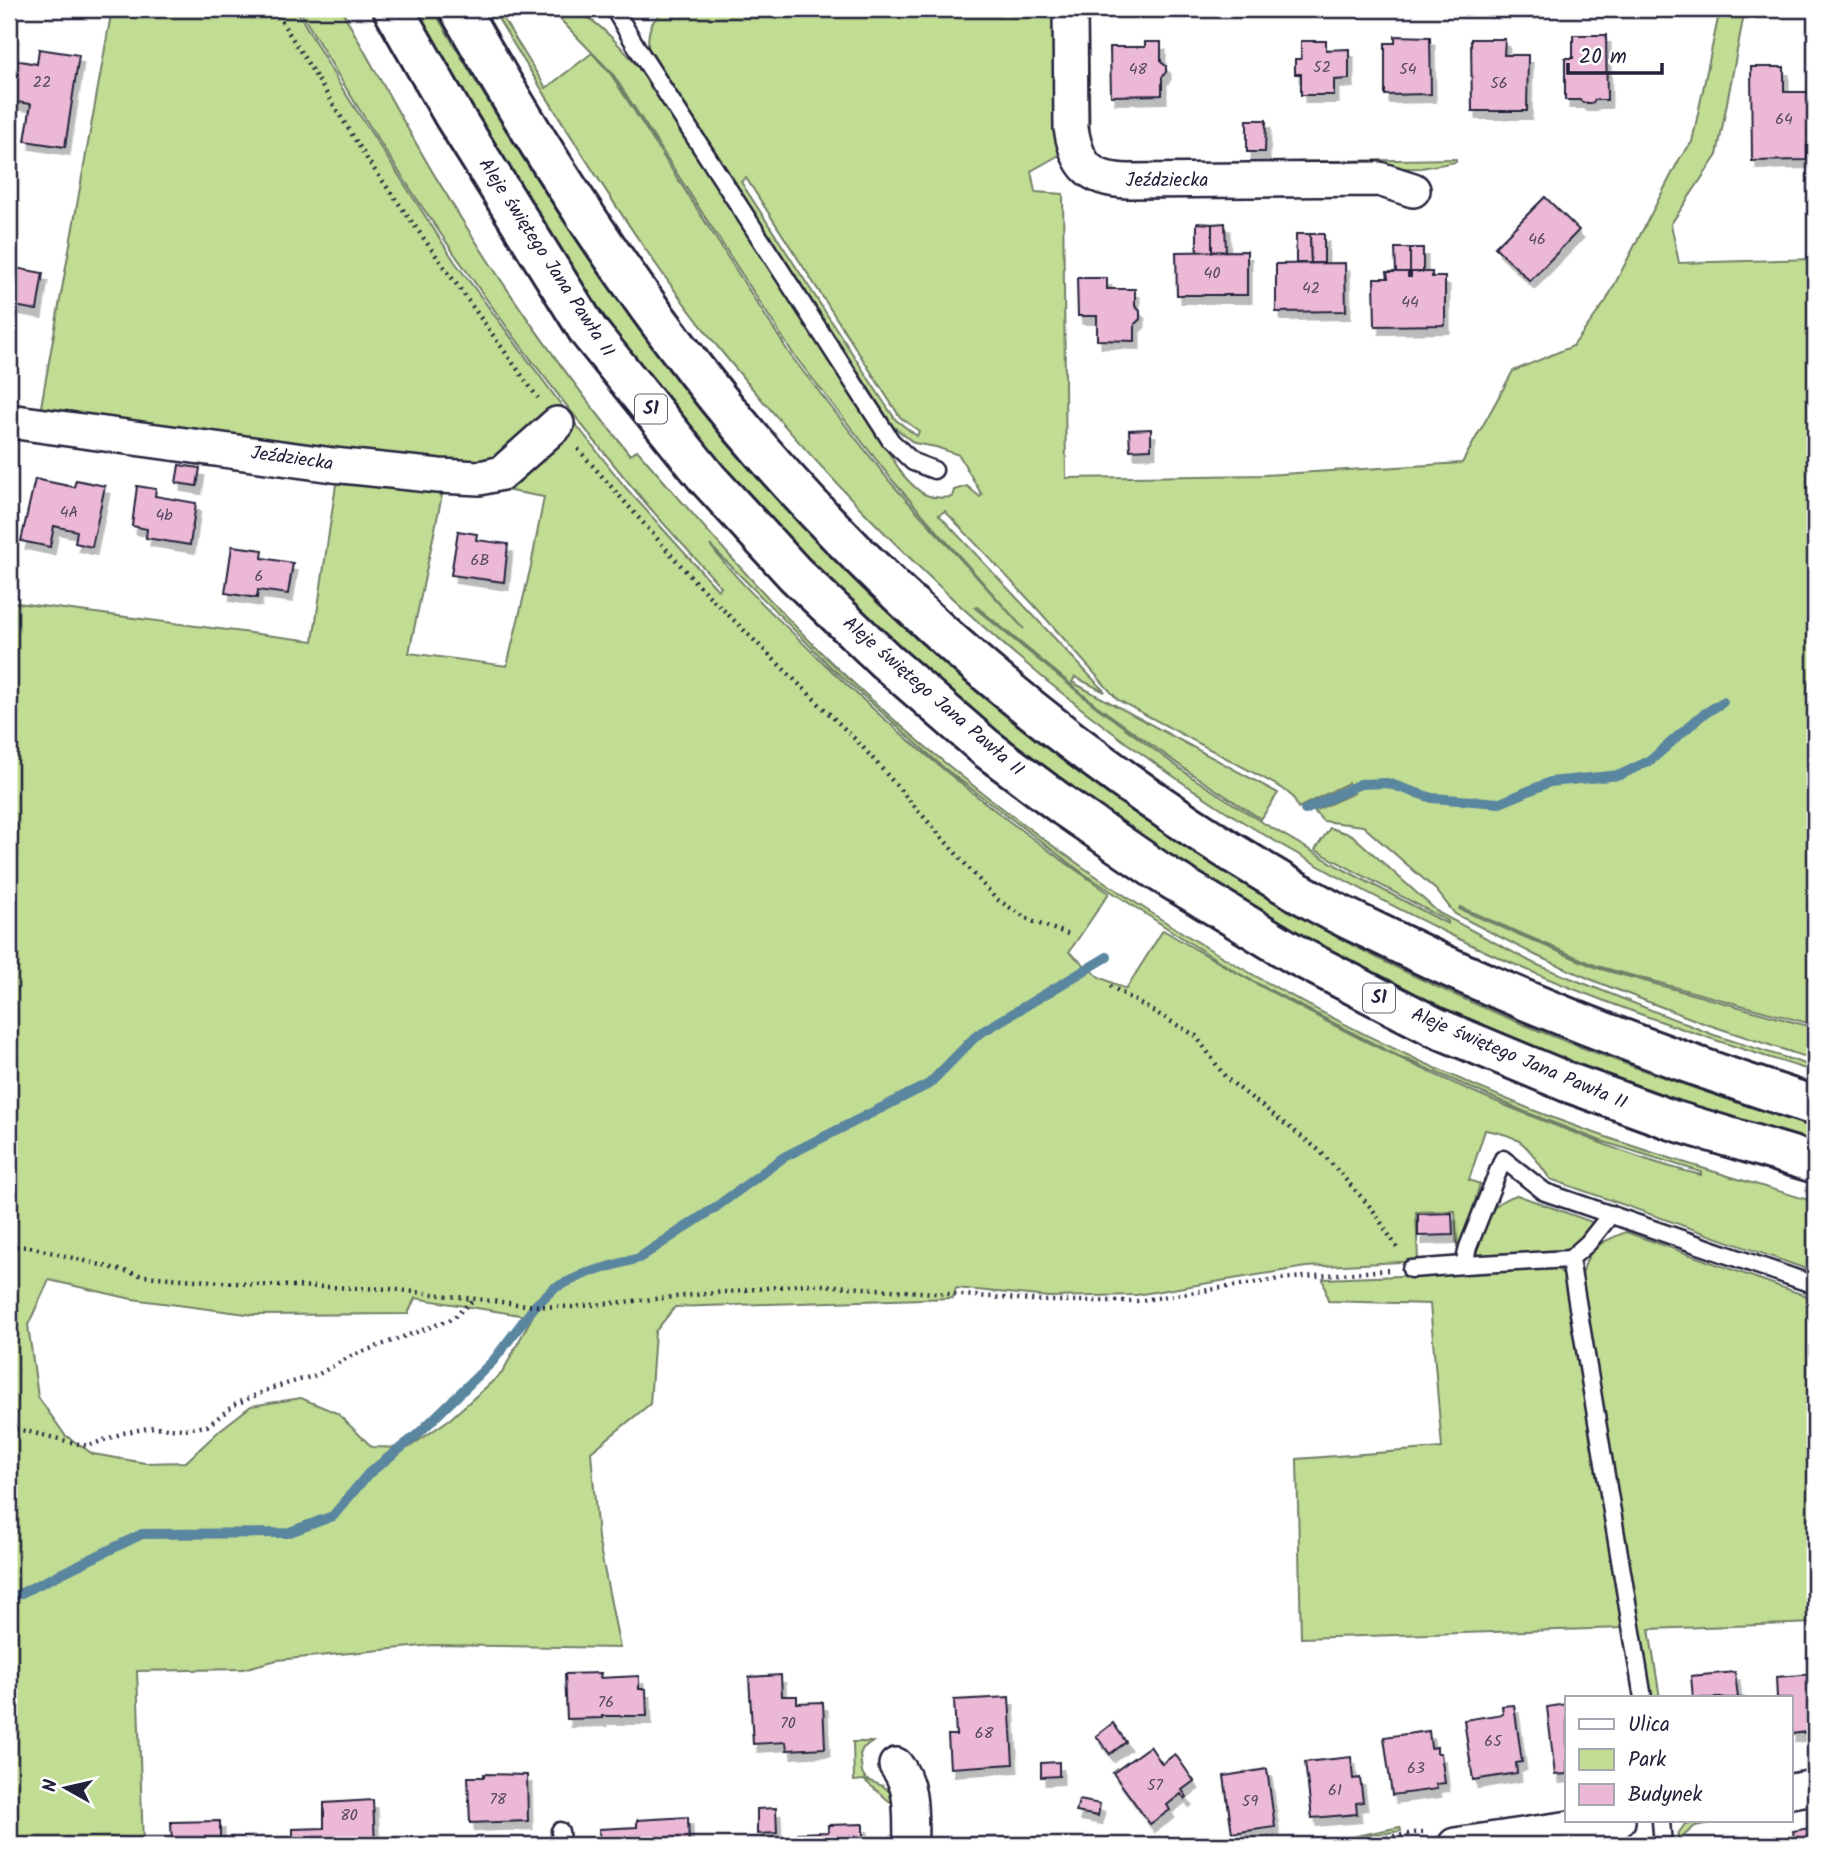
<svg xmlns="http://www.w3.org/2000/svg" width="1824" height="1854" viewBox="0 0 1824 1854" font-family="Kalam,sans-serif">
	<defs>
		<filter id="shadow"><feDropShadow dx="4.5" dy="8" stdDeviation="0" flood-color="#0004"/></filter>
	</defs>
	<rect width="100%" height="100%" fill="#fff"/>
	<filter id="ink" filterUnits="userSpaceOnUse"><feTurbulence type="fractalNoise" baseFrequency=".0143" numOctaves="2"/><feDisplacementMap in="SourceGraphic" scale="14" xChannelSelector="R" yChannelSelector="G"/><feConvolveMatrix kernelMatrix="1 2 1 2 8 2 1 2 1" color-interpolation-filters="sRGB"/></filter>
	<g filter="url(#ink)">
		<g fill="#c1dc93" stroke="#727f67" stroke-width="2" fill-rule="evenodd">
			<path d="M112,9h184l44,76 115,177 119,160 52,66 92,102 3,-3c-31,-35 -63,-68 -92,-104 -123,-148 -234,-307 -330,-474h42c30,54 60,109 91,162 59,99 126,195 198,284l7,-5c64,74 128,148 198,216 201,190 439,339 695,443 93,37 189,64 285,93v70l-265,-93c-23,-32 -25,-43 -65,-49l-16,50 11,4 -18,61 -5,2 -2,-36 -39,1 2,49 -112,6 -170,28 -87,2 -93,-9 -3,10 -278,9 -20,25 -5,72 -59,48 7,86 22,110 -187,-3 -156,15 -34,9 -106,2 6,174h-134v-1243l304,39 24,-163 105,17 -33,158 98,13 24,-100 13,-69 -39,-7 -17,-22 -37,-2 -411,-54zM710,545l121,122 113,101 136,103 110,72 55,34 147,76 136,60 73,28 100,31v3c-48,-11 -96,-30 -142,-48 -138,-53 -269,-121 -396,-197l-37,59 -27,-12 -30,-25 40,-59c-106,-72 -205,-152 -297,-241 -34,-34 -73,-68 -102,-107zM49,1280l83,19 122,16 154,-1 7,-16 117,19 -30,56 -52,46 -42,29 -36,-1 -35,-34 -36,-15 -50,8 -31,24 -34,32 -41,1 -52,-9 -28,-19 -27,-38 -10,-72z"/>
			<path d="M414,9h19c86,148 179,294 288,426 174,209 393,385 633,511 147,77 303,132 461,182v18l-131,-40 -143,-51 -191,-89 -193,-113 -181,-136 -156,-142 -114,-126 -95,-123 -46,-68 -50,-80z"/>
			<path d="M492,9h5l49,79 46,-35 18,20 181,283 100,127 133,146 -131,-148 -99,-126 -182,-282 -62,-64c6,0 16,-2 22,0 27,10 60,49 77,72l254,394c17,19 24,25 49,22l2,-7 13,-4 13,11 2,-2 -23,-40 -23,-8 -22,-4 -21,-17 -245,-379c0,-17 2,-26 17,-37l387,-1 6,7 5,137 -32,18 4,21 28,2 3,284 199,-3 197,-12 51,-92 60,-25 33,-45 74,-143 12,-16 28,-133h25l-28,146 -46,69 8,39 136,-4v766l-218,-59 -137,-59 -1,2 138,59 218,60v32l-112,-37 -106,-41 -60,-26 -82,-42 -19,-24 -73,-64 -40,-5 -9,-10 40,-18 -6,-10 -50,25 -5,-11 -11,-9 -164,-88 -85,-96 -88,-93 -6,4 166,177 -30,-15 -3,5 206,111 -17,26 -69,-45 -96,-69 -119,-98 -2,1 120,98 95,70 70,45 81,47 107,56v-3l-133,-71 15,-22 22,7 87,78 96,51 179,71 101,32v5c-122,-38 -245,-79 -360,-135 -79,-39 -157,-80 -231,-127 -192,-123 -359,-283 -503,-459 -86,-107 -157,-226 -229,-342zM746,178l154,239 19,14 -2,5 -21,-16 -11,-16 -144,-222z"/>
			<path d="M1087,9h12l-11,13 2,128 15,15 351,-6v3l-35,6 -311,4c-10,-5 -21,-10 -25,-21 -9,-24 -12,-122 2,-142z"/>
			<path d="M1517,1195l75,27 -4,10 -23,20 -93,4c10,-27 13,-53 45,-61z"/>
			<path d="M1626,1232l189,67v324l-166,6 11,69h-11l-68,-417c5,-33 16,-37 45,-49z"/>
			<polygon points="1554,1266 1569,1279 1625,1628 1301,1638 1297,1459 1442,1448 1430,1304 1328,1301 1323,1279 1426,1275"/>
			<polygon points="853,1742 873,1742 863,1748 860,1754 862,1773 867,1780 883,1786 893,1795 895,1806 864,1780 854,1781"/>
			<polygon points="1704,1821 1715,1822 1695,1826 1680,1839 1680,1845 1677,1845 1678,1834 1685,1824"/>
			<polygon points="1400,1827 1401,1831 1337,1840"/>
		</g>
		<g fill="none" stroke-linecap="round" stroke-linejoin="round">
			<g stroke="#5a869f" stroke-width="10">
				<polyline points="1305,810 1360,784 1387,783 1432,798 1500,803 1550,782 1620,775 1651,760 1701,716 1723,702"/>
				<polyline points="9,1599 142,1534 287,1533 333,1516 368,1474 417,1435 493,1361 535,1306 554,1288 587,1273 639,1258 716,1207 784,1157 929,1084 977,1035 1107,957"/>
			</g>
		</g>
		<g fill="#ebb8d6" stroke="#22223b" stroke-width="2" filter="url(#shadow)">
			<polygon points="1573,35 1606,35 1607,100 1595,100 1592,103 1583,103 1580,100 1565,100 1565,58 1573,58"/>
			<polygon points="1395,36 1430,37 1431,94 1385,95 1385,43 1395,43"/>
			<polygon points="1471,39 1505,39 1504,55 1528,55 1527,111 1472,111"/>
			<polygon points="1301,41 1326,41 1326,50 1349,49 1349,79 1334,80 1334,95 1301,95 1301,74 1295,74 1295,59 1301,59"/>
			<polygon points="1145,42 1161,42 1161,62 1166,66 1166,72 1162,77 1162,95 1111,96 1110,47 1145,47"/>
			<polygon points="39,49 79,55 65,147 25,141 31,104 9,101 9,59 37,64"/>
			<polygon points="1751,67 1784,67 1784,92 1815,92 1815,146 1807,146 1807,160 1752,161"/>
			<polygon points="1247,120 1266,120 1265,152 1247,152"/>
			<polygon points="1545,197 1579,230 1530,281 1495,247"/>
			<polygon points="1197,223 1212,224 1212,252 1197,252"/>
			<polygon points="1225,223 1226,252 1212,252 1212,224"/>
			<polygon points="1296,234 1310,234 1311,263 1296,263"/>
			<polygon points="1310,234 1324,234 1324,263 1311,263"/>
			<polygon points="1395,248 1410,248 1410,277 1408,277 1408,272 1396,272"/>
			<polygon points="1410,248 1423,248 1423,272 1411,272 1410,277"/>
			<polygon points="1247,251 1247,295 1177,295 1176,252"/>
			<polygon points="1345,263 1346,311 1276,312 1276,264"/>
			<polygon points="9,267 43,273 37,310 9,305"/>
			<polygon points="1387,272 1408,272 1408,277 1411,277 1411,272 1432,272 1432,277 1445,277 1445,325 1375,326 1374,278 1388,278"/>
			<polygon points="1077,278 1107,278 1107,289 1135,289 1135,306 1140,311 1140,319 1135,324 1135,341 1097,340 1097,316 1078,316"/>
			<polygon points="1151,429 1151,449 1130,450 1129,430"/>
			<polygon points="179,465 200,468 197,486 176,483"/>
			<polygon points="35,479 74,487 76,480 105,486 92,547 75,543 77,531 54,526 50,547 21,541"/>
			<polygon points="137,486 156,489 155,496 196,503 190,545 146,538 147,529 132,526"/>
			<polygon points="458,531 477,534 476,540 508,544 504,582 451,575"/>
			<polygon points="232,546 263,550 262,558 293,563 288,594 258,590 257,598 225,593"/>
			<polygon points="1452,1213 1453,1235 1418,1236 1418,1214"/>
			<polygon points="1735,1672 1738,1698 1746,1698 1693,1698 1691,1676"/>
			<polygon points="601,1673 600,1678 639,1676 639,1689 646,1689 647,1716 602,1716 602,1718 567,1719 565,1674"/>
			<polygon points="1815,1674 1815,1731 1791,1734 1791,1698 1777,1698 1776,1677"/>
			<polygon points="781,1675 782,1696 797,1696 797,1703 823,1702 825,1748 787,1750 786,1742 753,1744 749,1677"/>
			<polygon points="1009,1697 1013,1764 950,1768 948,1735 956,1735 954,1700"/>
			<polygon points="1567,1704 1567,1774 1555,1775 1547,1707"/>
			<polygon points="1514,1705 1522,1762 1516,1763 1517,1773 1473,1780 1464,1720 1503,1714 1502,1706"/>
			<polygon points="1113,1723 1126,1742 1110,1754 1096,1736"/>
			<polygon points="1429,1731 1431,1748 1437,1747 1437,1753 1441,1753 1445,1783 1436,1784 1437,1789 1392,1795 1384,1737"/>
			<polygon points="1150,1746 1162,1764 1175,1754 1194,1781 1182,1790 1187,1797 1185,1799 1181,1794 1167,1805 1170,1810 1150,1824 1113,1773"/>
			<polygon points="1351,1757 1353,1779 1360,1778 1363,1802 1356,1803 1357,1814 1312,1818 1305,1762"/>
			<polygon points="1059,1762 1059,1776 1041,1777 1041,1763"/>
			<polygon points="1267,1769 1275,1827 1232,1833 1224,1776"/>
			<polygon points="484,1774 527,1775 528,1821 470,1823 468,1777 484,1777"/>
			<polygon points="373,1800 375,1845 293,1845 293,1829 324,1828 324,1803"/>
			<polygon points="1079,1800 1100,1804 1098,1816 1076,1812"/>
			<polygon points="776,1808 777,1833 757,1834 757,1809"/>
			<polygon points="688,1817 689,1845 600,1845 599,1829 637,1827 637,1820"/>
			<polygon points="220,1821 220,1841 225,1845 172,1845 171,1822"/>
			<polygon points="863,1824 863,1845 797,1845 797,1833 828,1832 828,1825"/>
			<polygon points="1815,1827 1815,1845 1795,1845 1793,1831"/>
			<polygon points="1002,1839 1002,1845 952,1845 952,1841"/>
		</g>
		<g fill="none" stroke-linecap="round" stroke-linejoin="round">
			<defs>
				<g id="lane">
					<polyline points="614,9 639,51 891,441 913,462 934,470"/>
					<polyline points="1611,1214 1588,1243 1570,1259 1464,1265 1468,1247 1503,1159 1545,1192 1815,1285"/>
					<polyline points="1570,1259 1643,1698"/>
					<polyline points="1411,1269 1464,1265"/>
					<polyline points="1661,1821 1663,1845"/>
					<polyline points="560,1831 561,1845"/>
				</g>
				<g id="street">
					<path d="M1070,9l1,119c6,37 18,52 57,53l251,-2 34,11"/>
					<polyline points="9,421 333,465 439,476 480,478 502,473 557,424"/>
					<path d="M896,1765c18,22 14,53 15,80"/>
					<polyline points="1791,1791 1815,1787"/>
					<polyline points="1455,1845 1618,1821"/>
				</g>
				<g id="highway">
					<polyline points="393,9 454,116 589,332 707,478 795,574 886,661 986,748 1065,807 1158,871 1296,955 1435,1027 1567,1082 1672,1120 1815,1163"/>
					<path d="M459,9c71,125 149,248 237,362 163,211 393,406 627,535 24,13 49,24 73,36 135,66 276,118 419,164"/>
				</g>
			</defs>
			<use href="#lane" stroke="#22223b" stroke-width="21"/>
			<use href="#street" stroke="#22223b" stroke-width="38"/>
			<use href="#highway" stroke="#22223b" stroke-width="44"/>
			<g stroke="#22223b" stroke-width="4.5" stroke-dasharray="2 5" stroke-linecap="butt">
				<polyline points="274,9 369,162 538,398"/>
				<polyline points="578,449 699,586 860,744 995,898 1031,921 1071,935"/>
				<polyline points="1110,986 1196,1036 1226,1078 1320,1151 1373,1210 1399,1251"/>
				<polyline points="9,1246 30,1247 144,1276 261,1285 390,1289 535,1306 572,1307 807,1284 1047,1301 1137,1301 1280,1279 1388,1270"/>
				<polyline points="9,1427 88,1446 123,1433 153,1427 184,1429 207,1426 236,1404 272,1388 317,1375 351,1356 452,1319 474,1299"/>
				<polyline points="1338,1845 1427,1831"/>
			</g>
			<use href="#lane" stroke="#fff" stroke-width="16"/>
			<use href="#street" stroke="#fff" stroke-width="33"/>
			<use href="#highway" stroke="#fff" stroke-width="38"/>
		</g>
	</g>
	<g text-anchor="middle" dominant-baseline="central" stroke-width="5" stroke-linejoin="round" paint-order="stroke">
		<g font-size="16" fill="#544862">
			<text x="1322" y="67">52</text>
			<text x="1138" y="69">48</text>
			<text x="1408" y="69">54</text>
			<text x="42" y="82">22</text>
			<text x="1499" y="83">56</text>
			<text x="1784" y="119">64</text>
			<text x="1537" y="239">46</text>
			<text x="1212" y="273">40</text>
			<text x="1311" y="288">42</text>
			<text x="1410" y="302">44</text>
			<text x="69" y="512">4A</text>
			<text x="164" y="515">4b</text>
			<text x="480" y="560">6B</text>
			<text x="259" y="576">6</text>
			<text x="606" y="1702">76</text>
			<text x="788" y="1723">70</text>
			<text x="984" y="1733">68</text>
			<text x="1493" y="1741">65</text>
			<text x="1416" y="1768">63</text>
			<text x="1155" y="1785">57</text>
			<text x="1335" y="1790">61</text>
			<text x="498" y="1799">78</text>
			<text x="1250" y="1801">59</text>
			<text x="349" y="1815">80</text>
		</g>
		<g fill="#fff" stroke="#646476" stroke-width="2">
			<rect x="635" y="394.5" width="32" height="29" rx="5"/>
			<rect x="1363" y="983.5" width="32" height="29" rx="5"/>
		</g>
		<g font-size="18" font-weight="bold" fill="#22223b">
			<text x="651" y="409">S1</text>
			<text x="1379" y="998">S1</text>
		</g>
		<g font-size="19" fill="#22223b" stroke="#fff">
			<text x="1167" y="181">Jeździecka</text>
			<text transform="translate(546 258) rotate(57)">Aleje świętego Jana Pawła II</text>
			<text transform="translate(292 459) rotate(8)">Jeździecka</text>
			<text transform="translate(933 697) rotate(41)">Aleje świętego Jana Pawła II</text>
			<text transform="translate(1519 1059) rotate(23)">Aleje świętego Jana Pawła II</text>
		</g>
	</g>
	<rect width="1824" height="1854" fill="none" stroke="#fff" stroke-width="35"/>
	<rect x="18" y="18" width="1789" height="1819" fill="none" stroke="#22223b" stroke-width="2.5" filter="url(#ink)"/>
	<rect x="1565" y="1696" width="228" height="126" fill="#ffffff" stroke="#a7a7b1" stroke-width="2"/>
	<rect x="1579" y="1719" width="35" height="10" fill="#ffffff" stroke="#a7a7b1" stroke-width="2"/>
	<text x="1628" y="1731" font-size="21" fill="#22223b">Ulica</text>
	<rect x="1579" y="1749" width="35" height="21" fill="#c1dc93" stroke="#a7a7b1" stroke-width="2"/>
	<text x="1628" y="1766" font-size="21" fill="#22223b">Park</text>
	<rect x="1579" y="1784" width="35" height="21" fill="#ebb8d6" stroke="#a7a7b1" stroke-width="2"/>
	<text x="1628" y="1801" font-size="21" fill="#22223b">Budynek</text>
	<g transform="translate(66 1788) rotate(278)" stroke="#ffffff" stroke-width="5" paint-order="stroke">
	<path d="M0-5L12 26L0 18L-12 26Z" fill="#22223b"/>
	<text y="-10" font-size="19" font-weight="bold" text-anchor="middle" fill="#22223b">N</text>
	</g>
	<path d="M1568 63v10h94v-10" fill="none" stroke="#22223b" stroke-width="3.5"/>
	<text x="1579" y="63" font-size="21" fill="#22223b" stroke="#ffffff" stroke-width="5" paint-order="stroke">20 m</text>
</svg>
